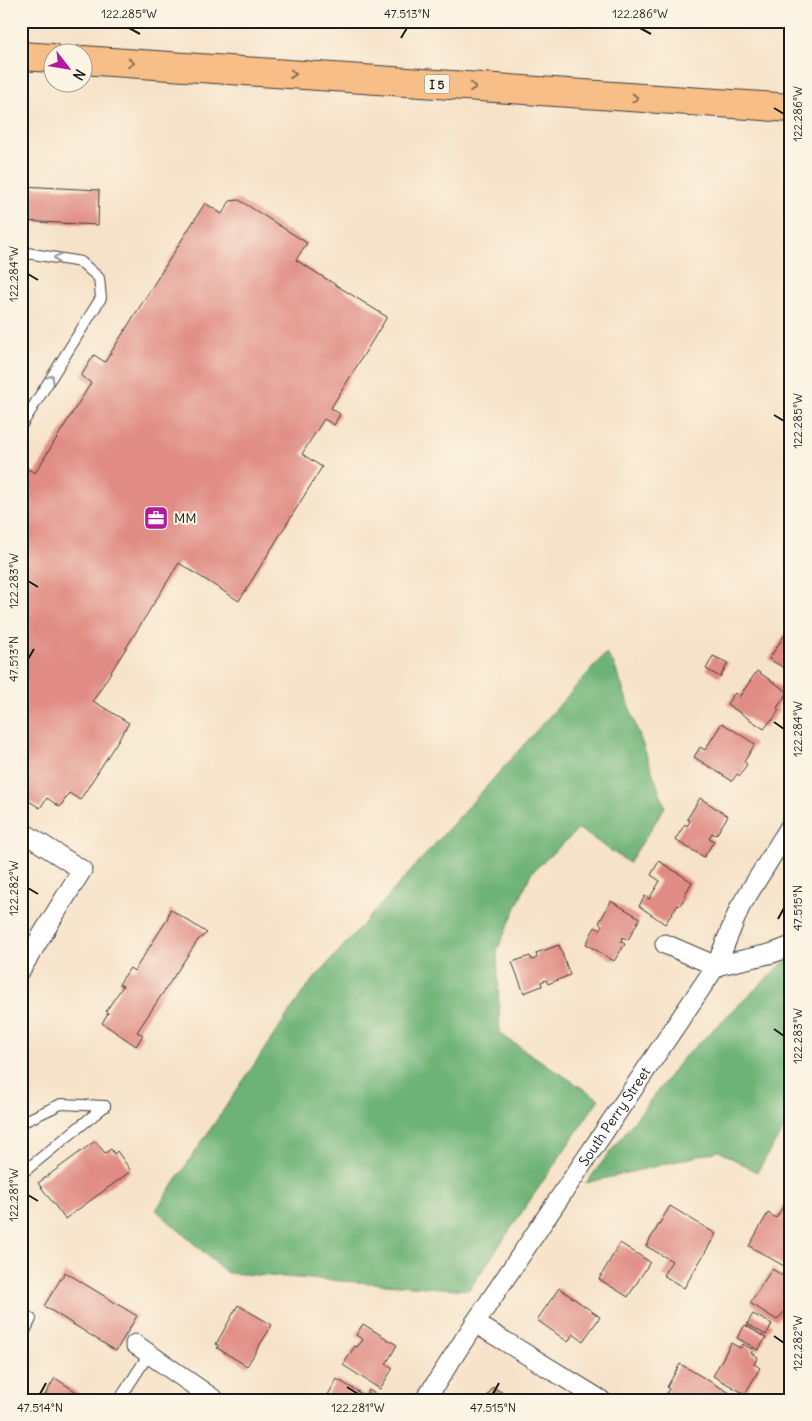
<svg xmlns="http://www.w3.org/2000/svg" width="812" height="1421" viewBox="0 0 812 1421" font-family="Delius,sans-serif">
	<rect width="100%" height="100%" fill="#fcf5e5"/>
	<filter id="ink" filterUnits="userSpaceOnUse"><feTurbulence type="fractalNoise" baseFrequency=".02" numOctaves="2"/><feDisplacementMap in="SourceGraphic" scale="10" xChannelSelector="R" yChannelSelector="G"/><feConvolveMatrix kernelMatrix="1 2 1 2 8 2 1 2 1" color-interpolation-filters="sRGB"/></filter>
	<filter id="wash" filterUnits="userSpaceOnUse"><feTurbulence type="fractalNoise" baseFrequency=".0096" numOctaves="4" result="noise"/><feDisplacementMap in="SourceGraphic" scale="20" xChannelSelector="R" yChannelSelector="G"/><feGaussianBlur stdDeviation="1.12" result="paint"/><feColorMatrix in="noise" values="0 0 0 0 0 0 0 0 0 0 0 0 0 0 0 0 0 1.4 0 .05"/><feComposite in="paint" operator="in"/></filter>
	<g filter="url(#wash)">
		<rect width="100%" height="100%" fill="#f6e2c8"/>
		<g fill="#6db276" stroke="#446749">
			<polygon points="606,653 614,664 665,807 629,863 579,829 531,873 497,951 500,1034 599,1099 469,1290 227,1273 156,1210 305,989"/>
			<polygon points="791,959 791,1117 757,1172 719,1151 586,1183 683,1058 785,961"/>
		</g>
		<g id="blocks">
			<g fill="#e08b83">
				<polygon points="21,186 99,190 98,225 21,221"/>
				<polygon points="239,200 307,243 296,260 387,317 331,408 340,414 334,425 324,419 302,454 322,467 239,601 179,563 93,701 129,723 80,800 69,793 60,807 47,798 40,808 21,796 21,472 24,467 35,473 91,383 81,376 94,355 105,362 205,203 222,214 230,201"/>
				<polygon points="791,625 791,672 769,659"/>
				<polygon points="713,656 728,663 720,677 706,669"/>
				<polygon points="757,671 788,692 777,708 779,710 772,721 771,720 764,729 727,704 735,693 739,697"/>
				<polygon points="722,723 755,744 744,762 747,764 740,776 737,774 732,781 694,757 700,747 705,750"/>
				<polygon points="700,798 728,816 716,835 712,833 709,838 714,841 704,857 675,840 685,824 687,826 690,821 687,819"/>
				<polygon points="659,861 692,882 684,896 686,897 679,906 678,905 665,924 639,906 645,896 649,899 660,881 651,875"/>
				<polygon points="611,901 640,918 628,940 623,937 621,941 625,944 614,961 586,944 595,927 600,930 602,925 599,923"/>
				<polygon points="170,909 207,933 198,940 137,1032 143,1035 136,1046 102,1023 108,1013 106,1011 123,986 119,984 130,968 134,971 167,920"/>
				<polygon points="559,945 570,975 548,984 546,980 541,982 542,986 524,993 512,962 530,956 532,960 537,958 536,953"/>
				<polygon points="95,1141 105,1153 111,1149 114,1154 117,1151 131,1171 65,1219 38,1183"/>
				<polygon points="786,1202 791,1205 791,1270 749,1246 768,1213 776,1218"/>
				<polygon points="670,1206 716,1234 684,1288 663,1275 672,1261 646,1246"/>
				<polygon points="620,1243 650,1262 628,1297 599,1279"/>
				<polygon points="772,1269 791,1281 791,1304 777,1320 750,1303"/>
				<polygon points="65,1272 137,1316 116,1351 44,1306"/>
				<polygon points="559,1288 600,1317 583,1341 573,1334 568,1342 537,1320"/>
				<polygon points="238,1305 272,1325 247,1366 217,1348 219,1346 216,1344"/>
				<polygon points="753,1314 772,1324 766,1335 747,1324"/>
				<polygon points="363,1324 397,1345 386,1364 393,1368 380,1389 343,1365 355,1346 357,1347 363,1340 356,1335"/>
				<polygon points="745,1325 766,1338 758,1350 737,1338"/>
				<polygon points="731,1343 740,1348 743,1344 753,1350 751,1353 758,1357 754,1364 760,1368 745,1394 713,1376"/>
				<polygon points="680,1364 742,1400 663,1400 669,1389 667,1387"/>
				<polygon points="55,1378 89,1400 42,1400"/>
				<polygon points="337,1379 365,1396 369,1390 380,1397 378,1400 325,1400"/>
				<polygon points="493,1387 515,1400 485,1400"/>
			</g>
		</g>
	</g>
	<g filter="url(#ink)">
		<use href="#blocks" fill-opacity="0" stroke="#3d3a36" stroke-width="1"/>
		<g fill="none" stroke-linecap="round" stroke-linejoin="round">
			<defs>
				<g id="lane">
					<polyline points="21,252 81,262 99,278 101,298 21,426"/>
					<polyline points="21,1123 61,1104 105,1106"/>
					<polyline points="21,1174 105,1106"/>
					<polyline points="21,1313 31,1319 21,1339"/>
					<polyline points="119,1400 149,1354"/>
				</g>
				<g id="street">
					<polyline points="21,831 82,870 21,969"/>
					<polyline points="665,944 716,966 773,953 791,946"/>
					<polyline points="475,1323 601,1400"/>
					<polyline points="135,1344 215,1400"/>
					<path id="s1" d="M425,1400l50,-77 241,-357 24,-59 51,-82"/>
				</g>
				<g id="highway">
					<polyline points="21,56 52,58"/>
					<polyline points="82,60 791,108"/>
				</g>
			</defs>
			<use href="#lane" stroke="#3d3a36" stroke-width="12"/>
			<use href="#street" stroke="#3d3a36" stroke-width="21"/>
			<use href="#highway" stroke="#3d3a36" stroke-width="30"/>
			<use href="#lane" stroke="#fff" stroke-width="10"/>
			<use href="#street" stroke="#fff" stroke-width="19"/>
			<use href="#highway" stroke="#f7be87" stroke-width="28"/>
		</g>
		<defs><path id="oneway-chevron" d="M-2-3.5L2.5 0L-2 3.5" fill="none" stroke-width="1.6" stroke-linecap="round" stroke-linejoin="round" transform="scale(1.25)"/></defs>
		<g stroke="#8a6d52">
			<use href="#oneway-chevron" transform="translate(131 63) rotate(4)"/>
			<use href="#oneway-chevron" transform="translate(293 74) rotate(4)"/>
			<use href="#oneway-chevron" transform="translate(473 87) rotate(4)"/>
			<use href="#oneway-chevron" transform="translate(635 98) rotate(4)"/>
		</g>
		<g stroke="#999">
			<use href="#oneway-chevron" transform="translate(57 258) rotate(-170)"/>
			<use href="#oneway-chevron" transform="translate(51 378) rotate(-58)"/>
		</g>
	</g>
	<path fill="none" stroke="#1c1c1c" stroke-width="2" d="M129,28l11,6M640,28l11,6M401,38l6,-10M774,108l10,6M28,274l10,6M774,415l10,6M28,581l10,6M28,659l6,-10M774,722l10,7M28,888l10,6M778,919l6,-11M774,1029l10,7M28,1195l10,6M774,1336l10,7M347,1387l11,7M40,1394l6,-11M493,1394l6,-11"/>
	<defs>
		<symbol id="office-square" viewBox="-11 -11 22 22"><rect x="-9" y="-9" width="18" height="18" rx="4" fill="#b5179e" stroke="#fcf5e5"/><path d="M-6-3h4V-5.5h4V-3h4V5H-6ZM-1-4.5V-3h2v-1.5ZM-6 0V1H6V0Z" fill="#fff"/></symbol>
	</defs>
	<g fill-rule="evenodd">
		<use href="#office-square" x="142" y="504" width="28" height="28"/>
	</g>
	<g text-anchor="middle" dominant-baseline="central" stroke-width="4" stroke-linejoin="round" paint-order="stroke">
		<rect fill="#fcf5e5" stroke="#5f5d58" stroke-width="1" x="424.5" y="74.5" width="25" height="19" rx="4"/>
		<g font-size="12" font-weight="bold" fill="#1c1c1c">
			<text x="437" y="84">I 5</text>
		</g>
		<g font-size="14" fill="#1c1c1c" stroke="#fcf5e5" text-anchor="start">
			<text x="174" y="518">MM</text>
		</g>
		<g font-size="14" fill="#1c1c1c" stroke="#fcf5e5">
			<text stroke="none"><textPath href="#s1" startOffset="341">South Perry Street</textPath></text>
		</g>
	</g>
	<rect width="812" height="1421" fill="none" stroke="#fcf5e5" stroke-width="55"/>
	<g transform="translate(68 68) rotate(121)"><circle r="24" fill="#fcf5e5" stroke="#a29e95"/>
	<path d="M0-4L9 19L0 12L-9 19Z" fill="#b5179e"/>
	<text y="-8" font-size="14" font-weight="bold" text-anchor="middle" fill="#1c1c1c">N</text>
	</g>
	<rect x="28" y="28" width="756" height="1366" fill="none" stroke="#1c1c1c" stroke-width="2"/>
	<g font-size="12" text-anchor="middle" fill="#1c1c1c">
		<text x="129" y="18">122.285°W</text>
		<text x="407" y="18">47.513°N</text>
		<text x="640" y="18">122.286°W</text>
		<text transform="translate(798 114) rotate(-90)" y="4">122.286°W</text>
		<text transform="translate(14 274) rotate(-90)" y="4">122.284°W</text>
		<text transform="translate(798 421) rotate(-90)" y="4">122.285°W</text>
		<text transform="translate(14 581) rotate(-90)" y="4">122.283°W</text>
		<text transform="translate(14 659) rotate(-90)" y="4">47.513°N</text>
		<text transform="translate(798 729) rotate(-90)" y="4">122.284°W</text>
		<text transform="translate(14 888) rotate(-90)" y="4">122.282°W</text>
		<text transform="translate(798 908) rotate(-90)" y="4">47.515°N</text>
		<text transform="translate(798 1036) rotate(-90)" y="4">122.283°W</text>
		<text transform="translate(14 1195) rotate(-90)" y="4">122.281°W</text>
		<text transform="translate(798 1343) rotate(-90)" y="4">122.282°W</text>
		<text x="40" y="1412">47.514°N</text>
		<text x="358" y="1412">122.281°W</text>
		<text x="493" y="1412">47.515°N</text>
	</g>
</svg>
